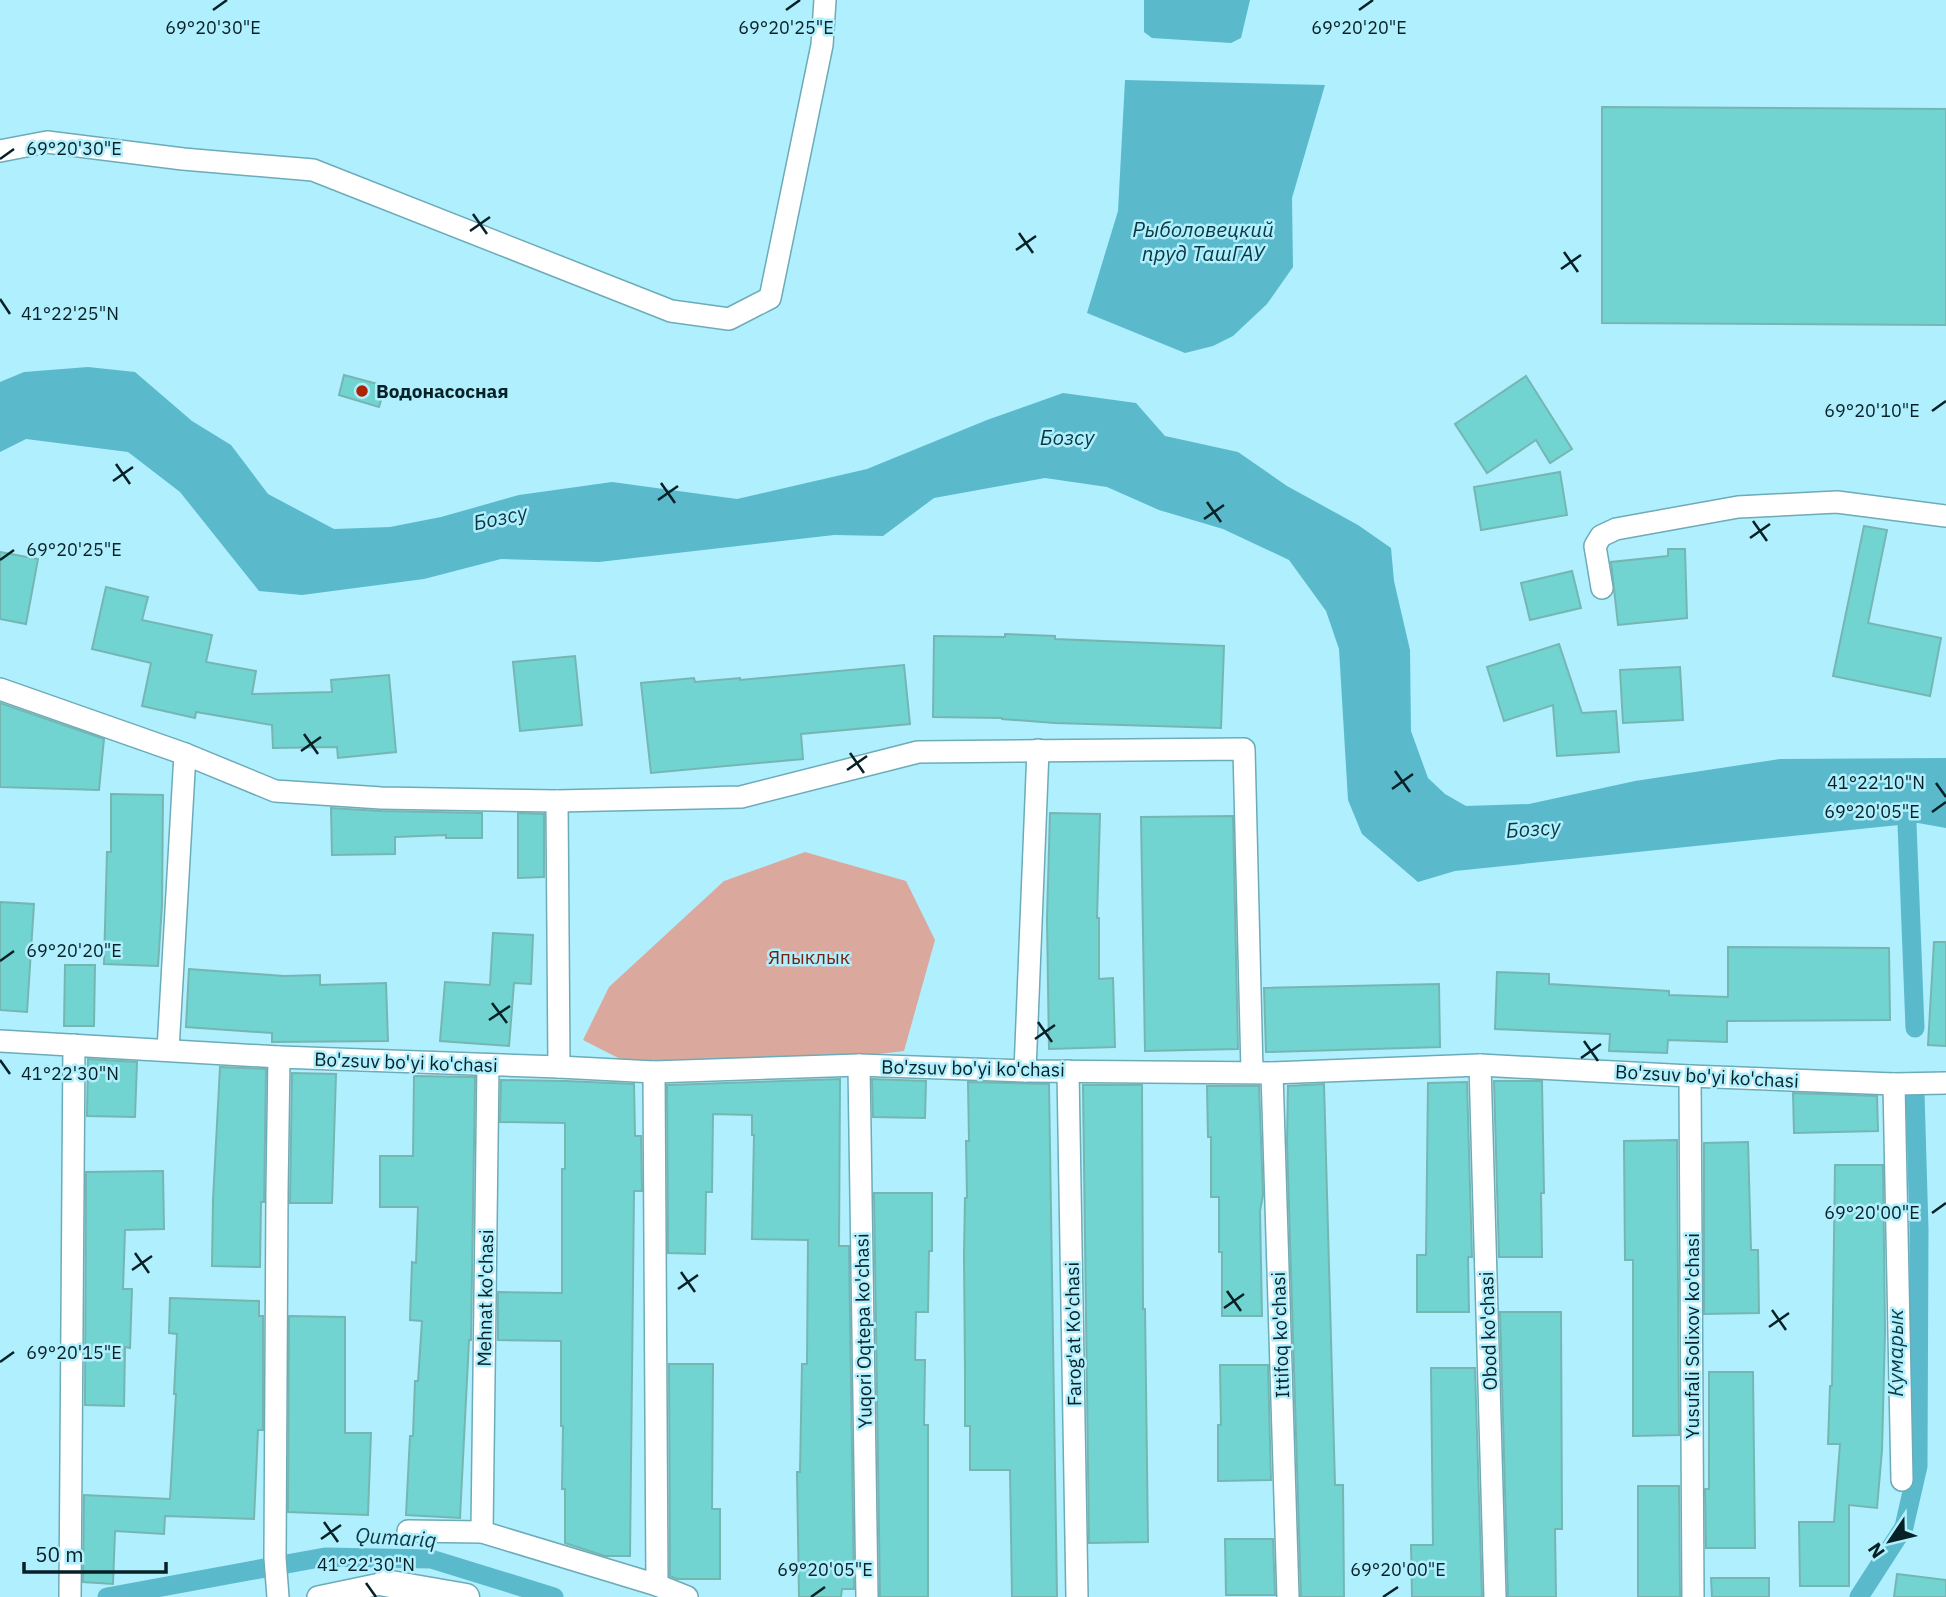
<svg xmlns="http://www.w3.org/2000/svg" width="1946" height="1597" viewBox="0 0 1946 1597" font-family="'IBM Plex Sans',sans-serif">
	<rect width="100%" height="100%" fill="#b0effd"/>
	<polygon fill="#daa89c" points="805,852 906,881 935,940 904,1051 878,1054 634,1066 583,1040 609,987 724,881"/>
	<g fill="#5bb9cc">
		<polygon points="1144,0 1250,0 1241,38 1231,43 1152,38 1144,32"/>
		<polygon points="1125,80 1325,85 1292,198 1293,267 1267,304 1233,336 1213,346 1185,353 1087,313 1118,211"/>
		<polygon points="88,367 135,372 192,421 231,445 268,494 334,529 390,527 441,517 519,495 612,482 737,499 867,469 987,420 1063,393 1136,403 1165,436 1238,452 1287,486 1358,525 1391,548 1394,581 1410,650 1411,731 1428,778 1445,794 1466,806 1529,804 1635,781 1780,759 1946,758 1946,828 1918,823 1455,871 1418,882 1362,834 1348,800 1339,649 1326,611 1289,560 1223,529 1159,510 1107,487 1045,478 934,498 883,536 834,535 599,562 501,559 424,579 302,595 259,591 180,492 128,452 26,439 0,452 0,382 24,372"/>
	</g>
	<g fill="none" stroke-linecap="round" stroke-linejoin="round">
		<g stroke="#5bb9cc" stroke-width="19">
			<polyline points="1906,798 1915,1028"/>
			<polyline points="107,1597 325,1557 431,1559 554,1597"/>
			<polyline points="1859,1597 1904,1527 1918,1466 1919,1229 1915,1093"/>
		</g>
	</g>
	<g fill="#72d4d1" stroke="#75b6b3" stroke-width="2">
		<polygon points="1602,107 1946,109 1946,325 1602,323"/>
		<polygon points="344,375 385,386 379,407 339,395"/>
		<polygon points="1526,376 1572,449 1550,463 1536,440 1487,473 1455,424"/>
		<polygon points="1560,472 1567,515 1481,530 1474,487"/>
		<polygon points="1864,526 1887,530 1868,623 1941,638 1930,696 1833,676"/>
		<polygon points="1668,549 1685,549 1687,618 1618,625 1611,562 1668,556"/>
		<polygon points="0,552 38,559 26,624 0,619"/>
		<polygon points="1572,571 1581,608 1530,620 1521,583"/>
		<polygon points="106,587 148,597 142,620 212,635 206,662 256,671 252,694 332,692 331,680 389,675 396,752 338,758 337,747 273,748 272,725 196,712 195,718 142,706 151,663 92,649"/>
		<polygon points="1005,634 1055,636 1055,639 1224,646 1221,728 1055,723 1002,719 1002,718 933,717 934,636 1005,637"/>
		<polygon points="1559,644 1582,713 1616,711 1619,752 1557,756 1553,705 1504,721 1487,667"/>
		<polygon points="575,656 582,725 520,731 513,662"/>
		<polygon points="904,665 910,724 801,734 803,759 651,773 641,683 694,678 695,682 740,678 740,680"/>
		<polygon points="1680,667 1683,720 1623,723 1620,670"/>
		<polygon points="0,703 104,739 99,790 0,787"/>
		<polygon points="111,794 163,795 162,905 158,966 104,964 107,852 111,852"/>
		<polygon points="331,808 381,811 482,813 482,838 446,838 446,835 395,837 395,854 332,855"/>
		<polygon points="518,813 544,814 544,877 518,878"/>
		<polygon points="1050,813 1100,814 1097,918 1099,918 1099,979 1113,978 1115,1047 1049,1049 1047,918"/>
		<polygon points="1233,816 1238,1049 1145,1051 1141,817"/>
		<polygon points="0,902 34,904 27,1012 0,1010"/>
		<polygon points="493,933 533,935 531,984 514,983 509,1046 440,1041 445,982 490,985"/>
		<polygon points="1934,942 1946,942 1946,1046 1928,1045"/>
		<polygon points="1728,947 1889,948 1890,1020 1727,1021 1727,1042 1668,1040 1667,1053 1609,1051 1610,1034 1495,1029 1497,972 1549,974 1549,984 1669,991 1669,995 1728,997"/>
		<polygon points="65,965 95,965 94,1026 64,1026"/>
		<polygon points="189,969 284,976 320,975 320,985 386,983 388,1041 272,1042 272,1033 186,1027"/>
		<polygon points="1439,984 1440,1047 1266,1052 1264,988"/>
		<polygon points="88,1059 137,1062 135,1117 87,1116"/>
		<polygon points="220,1067 266,1069 264,1202 261,1202 260,1267 212,1266 213,1200"/>
		<polygon points="292,1073 336,1074 332,1203 290,1203"/>
		<polygon points="414,1076 475,1077 471,1340 469,1340 460,1518 406,1515 410,1436 413,1436 415,1381 418,1381 422,1321 410,1320 412,1262 416,1263 418,1207 380,1207 380,1156 413,1156"/>
		<polygon points="840,1079 839,1246 849,1246 854,1589 842,1589 841,1597 799,1597 797,1472 800,1472 802,1364 807,1364 808,1240 752,1239 754,1135 752,1135 752,1115 713,1114 712,1192 706,1192 705,1254 668,1253 667,1085"/>
		<polygon points="872,1079 926,1081 925,1118 873,1117"/>
		<polygon points="501,1080 566,1081 634,1084 635,1136 641,1136 642,1191 634,1191 630,1556 605,1556 565,1543 565,1489 562,1489 563,1426 561,1426 561,1341 498,1340 498,1292 562,1293 562,1169 565,1169 565,1123 500,1122"/>
		<polygon points="1494,1081 1542,1081 1544,1193 1541,1193 1542,1257 1499,1257"/>
		<polygon points="968,1082 1049,1084 1057,1597 1012,1597 1010,1470 970,1470 970,1426 965,1426 965,1370 964,1255 965,1198 967,1198 966,1141 969,1141"/>
		<polygon points="1467,1082 1472,1257 1468,1257 1469,1312 1417,1312 1417,1255 1426,1255 1428,1083"/>
		<polygon points="1324,1084 1335,1485 1343,1485 1344,1597 1301,1597 1287,1142 1288,1086"/>
		<polygon points="1083,1085 1142,1085 1143,1309 1145,1309 1148,1542 1089,1543"/>
		<polygon points="1207,1086 1259,1086 1263,1195 1260,1211 1262,1316 1222,1316 1222,1252 1219,1252 1219,1197 1211,1197 1211,1137 1208,1137"/>
		<polygon points="1793,1093 1877,1096 1878,1131 1794,1133"/>
		<polygon points="1677,1140 1679,1435 1633,1436 1633,1260 1625,1260 1624,1141"/>
		<polygon points="1748,1142 1751,1250 1758,1250 1759,1313 1704,1314 1704,1143"/>
		<polygon points="1835,1165 1883,1165 1885,1331 1882,1450 1877,1508 1849,1505 1849,1586 1800,1586 1799,1522 1834,1522 1840,1444 1828,1444 1830,1386 1832,1386"/>
		<polygon points="163,1171 164,1229 125,1230 123,1289 132,1289 130,1348 125,1347 124,1406 85,1405 86,1172"/>
		<polygon points="874,1193 932,1193 932,1251 929,1251 928,1312 916,1312 915,1360 925,1360 924,1425 928,1425 928,1597 880,1597"/>
		<polygon points="170,1298 259,1301 259,1316 263,1316 263,1430 258,1430 254,1519 165,1516 164,1534 115,1531 113,1584 83,1582 84,1495 170,1499 176,1394 174,1394 177,1334 169,1333"/>
		<polygon points="1500,1312 1561,1312 1562,1529 1555,1529 1556,1597 1508,1597"/>
		<polygon points="289,1316 345,1317 345,1433 371,1433 368,1515 288,1512"/>
		<polygon points="669,1364 713,1364 712,1509 720,1509 720,1579 677,1579 670,1576"/>
		<polygon points="1220,1365 1268,1365 1271,1480 1218,1481 1218,1425 1221,1425"/>
		<polygon points="1431,1368 1475,1368 1482,1597 1412,1597 1411,1545 1433,1545"/>
		<polygon points="1709,1372 1753,1372 1755,1548 1706,1548 1705,1489 1709,1489"/>
		<polygon points="1638,1486 1679,1486 1680,1597 1638,1597"/>
		<polygon points="1225,1539 1273,1539 1275,1595 1226,1595"/>
		<polygon points="1897,1574 1946,1580 1946,1597 1894,1597"/>
		<polygon points="1711,1578 1769,1578 1769,1597 1712,1597"/>
	</g>
	<g fill="none" stroke-linecap="round" stroke-linejoin="round">
		<defs>
			<g id="minor">
				<polyline points="0,151 47,142 183,159 313,170 671,311 729,319 770,298 822,45 825,0"/>
				<polyline points="1602,588 1595,546 1601,536 1616,529 1738,507 1837,502 1946,516"/>
				<polyline points="0,689 185,754 275,791 381,798 557,801 741,797 918,752 1244,749 1252,1072"/>
				<polyline points="557,801 559,1067"/>
				<polyline points="0,1041 279,1057 559,1067 654,1072 859,1065 1025,1071 1272,1073 1480,1065 1690,1076 1894,1084 1946,1083"/>
				<polyline points="168,1050 185,754"/>
				<polyline points="859,1065 867,1597"/>
				<polyline points="1480,1065 1495,1597"/>
				<polyline points="1025,1071 1038,750"/>
				<polyline points="1068,1071 1077,1597"/>
				<polyline points="654,1072 657,1585"/>
				<polyline points="1272,1073 1288,1597"/>
				<polyline points="1690,1076 1693,1597"/>
				<polyline points="1894,1084 1902,1480"/>
				<polyline points="408,1531 482,1532 657,1585 687,1597"/>
				<polyline points="482,1532 488,1065"/>
				<polyline points="70,1597 74,1045"/>
				<polyline points="278,1597 275,1558 277,1192 279,1057"/>
				<polyline points="318,1597 385,1583"/>
			</g>
			<polyline id="tertiary" points="385,1583 466,1597"/>
		</defs>
		<use href="#minor" stroke="#6dabb8" stroke-width="24"/>
		<use href="#tertiary" stroke="#6dabb8" stroke-width="29"/>
		<use href="#minor" stroke="#fff" stroke-width="21"/>
		<use href="#tertiary" stroke="#fff" stroke-width="26"/>
	</g>
	<path fill="none" stroke="#072126" stroke-width="2.5" d="M213,10l14,-10M786,10l14,-10M1359,10l14,-10M0,159l14,-10M473,214l14,20M470,231l20,-14M1019,233l14,20M1016,250l20,-14M1564,252l14,20M1561,269l20,-14M0,299l10,15M1932,411l14,-10M116,464l14,20M113,481l20,-14M661,483l14,20M658,500l20,-14M1207,502l14,20M1204,519l20,-14M1753,521l14,20M1750,538l20,-14M0,560l14,-10M304,734l14,20M301,751l20,-14M850,753l14,20M847,770l20,-14M1395,771l15,21M1936,783l10,14M1392,789l21,-15M1932,812l14,-10M0,961l14,-10M492,1003l15,20M489,1020l21,-14M1038,1022l14,20M1035,1039l20,-14M1584,1041l14,20M1581,1058l20,-14M0,1060l10,14M1932,1213l14,-10M135,1253l14,20M132,1270l20,-14M681,1272l14,20M678,1289l20,-14M1227,1291l14,20M1224,1308l20,-14M1772,1310l14,20M1769,1327l20,-14M0,1362l14,-10M324,1522l14,20M321,1539l20,-14M366,1583l10,14M811,1597l14,-10M1383,1597l15,-10"/>
	<circle fill="#ae2101" stroke="#b0effd" stroke-width="2.5" cx="362" cy="391" r="7"/>
	<g text-anchor="middle" dominant-baseline="central" stroke-width="5" stroke-linejoin="round" paint-order="stroke">
		<g font-size="19" font-weight="bold" fill="#072126" stroke="#b0effd" text-anchor="start">
			<text x="376" y="391">Водонасосная</text>
		</g>
		<g font-size="19" fill="#762010" stroke="#b0effd">
			<text x="809" y="957">Япыклык</text>
		</g>
		<g font-size="19" fill="#072126" stroke="#b0effd">
			<text transform="translate(406 1062) rotate(2)">Bo'zsuv bo'yi ko'chasi</text>
			<text transform="translate(973 1068) rotate(1)">Bo'zsuv bo'yi ko'chasi</text>
			<text transform="translate(1707 1076) rotate(3)">Bo'zsuv bo'yi ko'chasi</text>
			<text transform="translate(485 1298) rotate(-89)">Mehnat ko'chasi</text>
			<text transform="translate(863 1331) rotate(-91)">Yuqori Oqtepa ko'chasi</text>
			<text transform="translate(1488 1331) rotate(-92)">Obod ko'chasi</text>
			<text transform="translate(1073 1334) rotate(-91)">Farog'at Ko'chasi</text>
			<text transform="translate(1280 1335) rotate(-92)">Ittifoq ko'chasi</text>
			<text transform="translate(1692 1336) rotate(-90)">Yusufali Solixov ko'chasi</text>
		</g>
		<g font-size="21" font-style="italic" fill="#0b3840" stroke="#b0effd">
			<text x="1203" y="229">Рыболовецкий<tspan x="1203" dy="24">пруд ТашГАУ</tspan></text>
			<text x="1067" y="437">Бозсу</text>
			<text transform="translate(500 517) rotate(-12)">Бозсу</text>
			<text transform="translate(1533 828) rotate(-4)">Бозсу</text>
			<text transform="translate(1895 1353) rotate(-90)">Кумарык</text>
			<text transform="translate(396 1537) rotate(4)">Qumariq</text>
		</g>
	</g>
	<g font-size="18" text-anchor="middle" fill="#072126" stroke="#b0effd" stroke-width="5" stroke-linejoin="round" paint-order="stroke">
		<text x="786" y="34">69°20'25"E</text>
		<text x="213" y="34">69°20'30"E</text>
		<text x="1359" y="34">69°20'20"E</text>
		<text x="74" y="155">69°20'30"E</text>
		<text x="70" y="320">41°22'25"N</text>
		<text x="1872" y="417">69°20'10"E</text>
		<text x="74" y="556">69°20'25"E</text>
		<text x="1876" y="789">41°22'10"N</text>
		<text x="1872" y="818">69°20'05"E</text>
		<text x="74" y="957">69°20'20"E</text>
		<text x="70" y="1080">41°22'30"N</text>
		<text x="1872" y="1219">69°20'00"E</text>
		<text x="74" y="1359">69°20'15"E</text>
		<text x="366" y="1571">41°22'30"N</text>
		<text x="825" y="1576">69°20'05"E</text>
		<text x="1398" y="1576">69°20'00"E</text>
	</g>
	<g transform="translate(1890 1541) rotate(235)" stroke="#b0effd" stroke-width="5" paint-order="stroke">
	<path d="M0-5L12 26L0 18L-12 26Z" fill="#072126"/>
	<text y="-10" font-size="19" font-weight="bold" text-anchor="middle" fill="#072126">N</text>
	</g>
	<path d="M24 1562v10h142v-10" fill="none" stroke="#072126" stroke-width="3.5"/>
	<text x="35" y="1562" font-size="21" fill="#072126" stroke="#b0effd" stroke-width="5" paint-order="stroke">50 m</text>
</svg>
